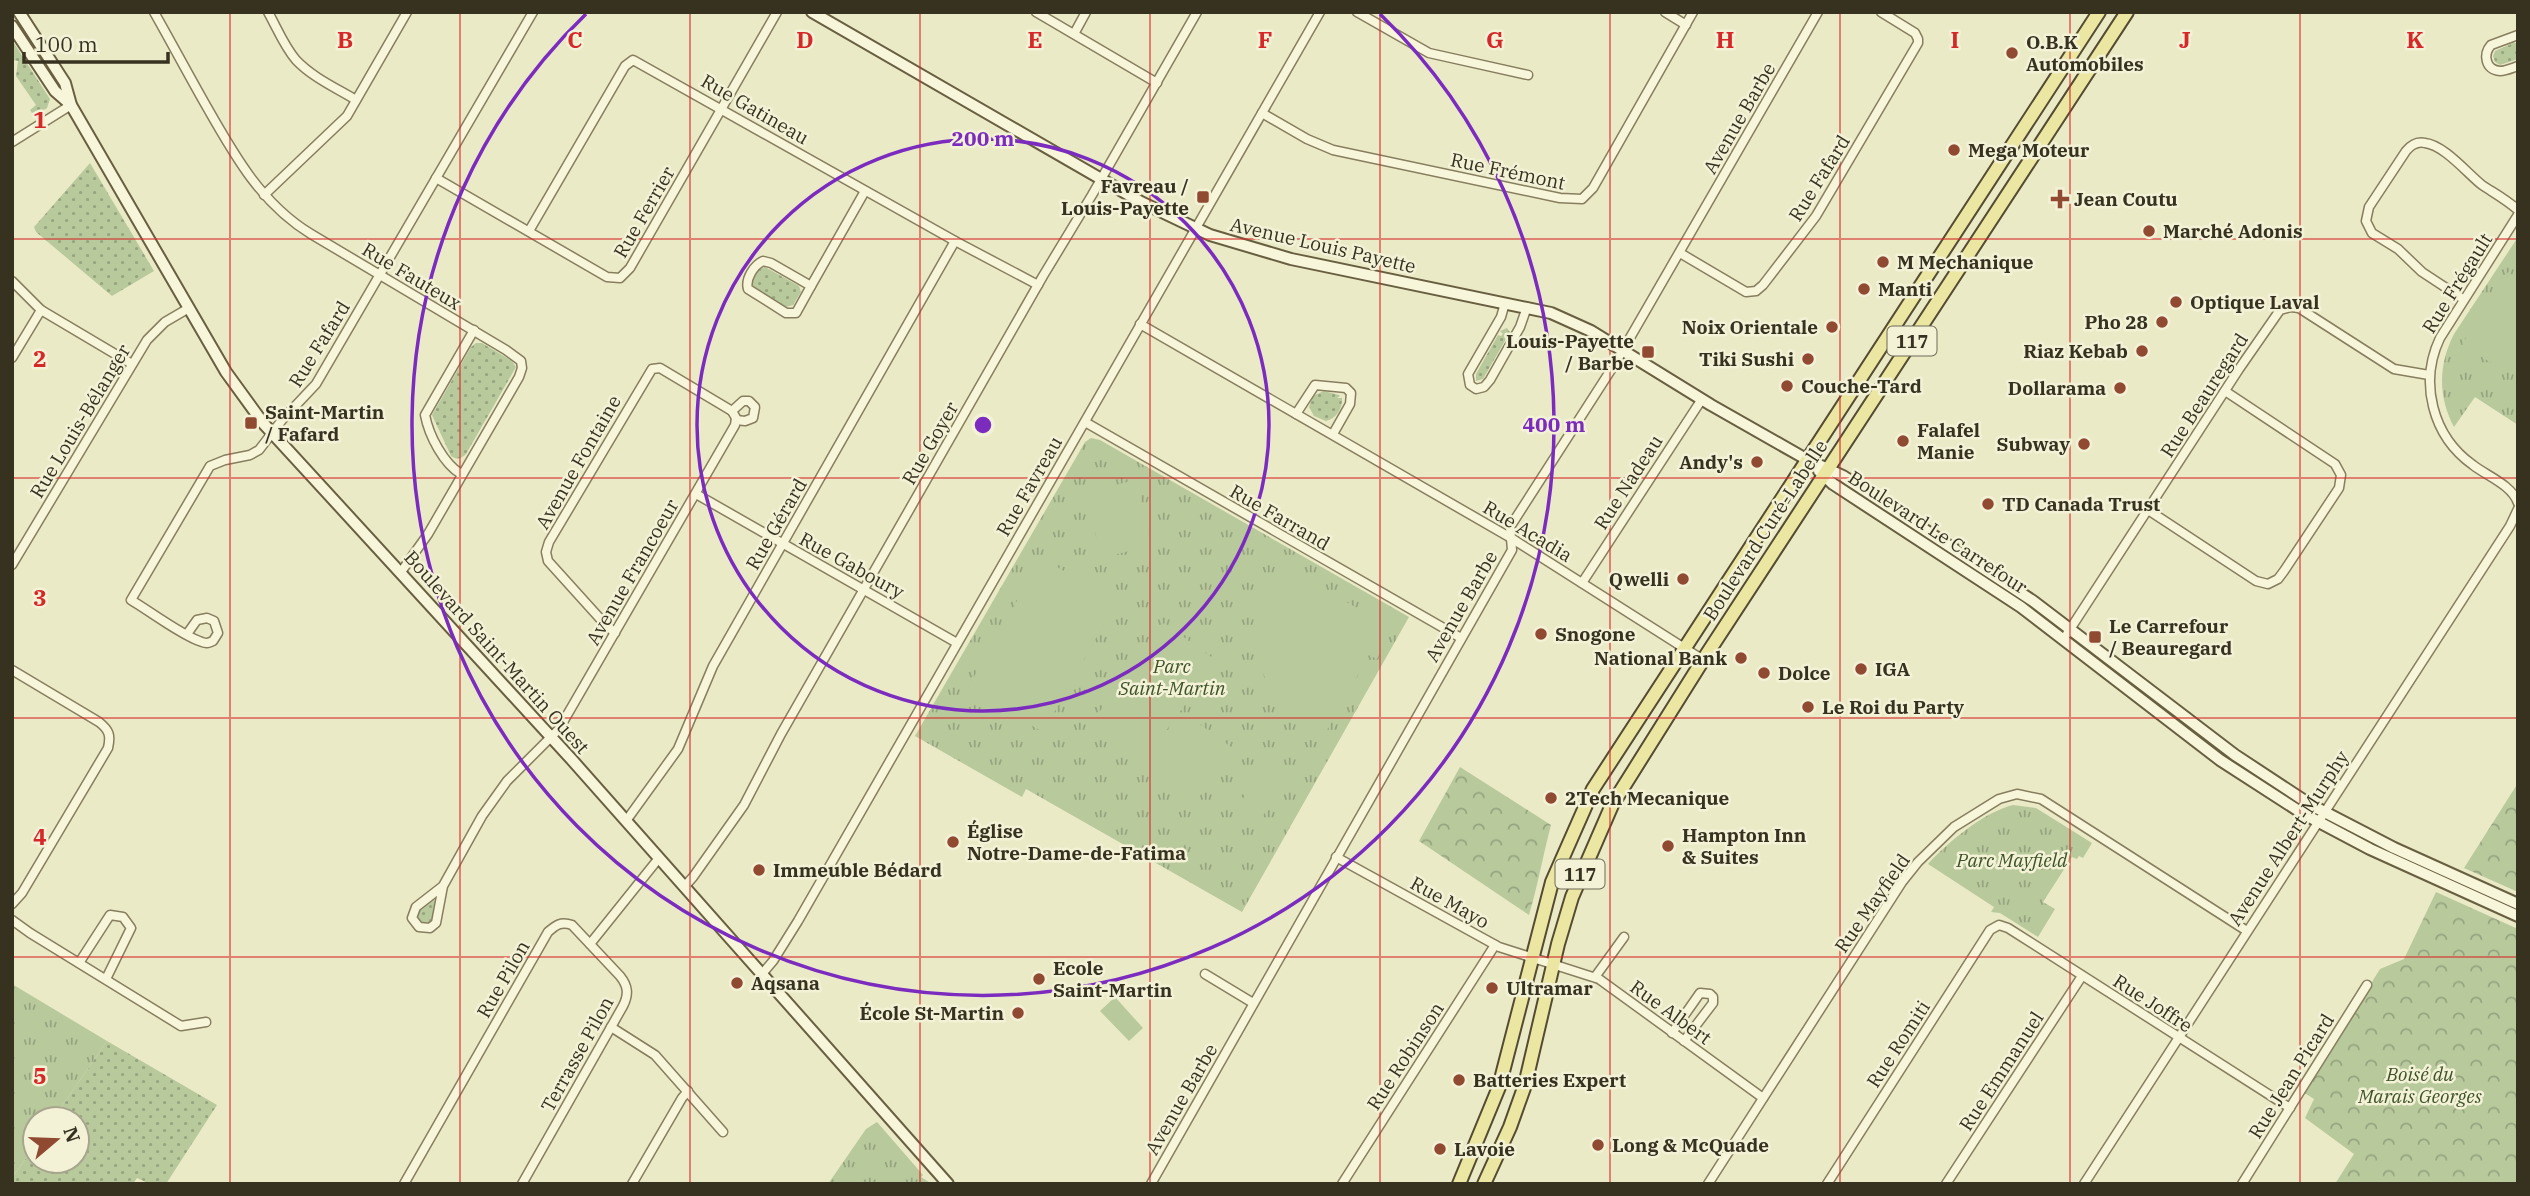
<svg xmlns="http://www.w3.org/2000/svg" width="2530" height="1196" viewBox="0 0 2530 1196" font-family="'IBM Plex Serif',serif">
	<defs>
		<pattern id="grass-dots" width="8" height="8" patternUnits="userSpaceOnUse" patternTransform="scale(1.75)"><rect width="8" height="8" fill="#b8c99c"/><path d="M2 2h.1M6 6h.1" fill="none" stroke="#96a47f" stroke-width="1.8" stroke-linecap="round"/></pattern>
		<pattern id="forest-crowns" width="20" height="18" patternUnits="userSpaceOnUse" patternTransform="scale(1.75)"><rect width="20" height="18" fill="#b8c99c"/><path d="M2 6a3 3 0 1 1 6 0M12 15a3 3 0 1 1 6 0" fill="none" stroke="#96a47f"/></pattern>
		<pattern id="park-tufts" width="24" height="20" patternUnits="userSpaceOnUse" patternTransform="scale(1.75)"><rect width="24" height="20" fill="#b8c99c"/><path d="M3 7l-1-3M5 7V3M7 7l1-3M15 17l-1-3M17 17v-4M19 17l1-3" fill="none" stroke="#96a47f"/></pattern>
	</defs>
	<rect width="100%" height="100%" fill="#ebeac7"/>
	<g fill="url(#grass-dots)">
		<polygon points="12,40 50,99 47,108 34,116 30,110 36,105 16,76 18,61 12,60"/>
		<polygon points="2513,43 2518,43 2518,59 2500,65 2495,62 2493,56 2495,51"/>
		<polygon points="90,163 154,271 112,296 36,232 34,227"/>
		<path d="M765,267l34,19 2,6 -8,13 -7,2 -33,-21c-1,-7 5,-17 12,-19z"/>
		<polygon points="1507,328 1510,332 1483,379 1476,381 1476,374 1498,335 1501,336 1503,334 1500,331"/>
		<path d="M482,343l30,18 4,6 -50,87c-5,5 -10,6 -15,2l-19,-41 39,-68 5,-4z"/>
		<path d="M1324,391l15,4 1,1 -3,2h5c1,10 -6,21 -16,23l-12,-5 -5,-9 4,-11z"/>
		<polygon points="433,899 435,901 432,918 430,922 422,922 418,917 419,911"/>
		<polygon points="107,1041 217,1105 166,1184 150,1184 137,1178 133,1184 12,1184 12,1178 35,1145 35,1161 77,1161 77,1119 53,1119"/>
	</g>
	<g fill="url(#forest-crowns)">
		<path d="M1460,767l91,58c-8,30 -13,60 -22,90l-110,-74z"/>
		<polygon points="2518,783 2518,892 2464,868"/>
		<polygon points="2436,892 2518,929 2518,1184 2335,1184 2354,1154 2305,1118 2314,1099 2303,1092 2380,969 2404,959"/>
	</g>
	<g fill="url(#park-tufts)">
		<path d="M2518,237v188l-43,-28 -21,30c-16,-30 -16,-62 0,-93z"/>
		<polygon points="1091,438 1100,440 1409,617 1242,912 1026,789 1022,797 915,736 1085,442"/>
		<path d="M2013,805l23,3 56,35 -9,15 -4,-2 -2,3 -5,-2 -29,45 12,7 -17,28 -38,-24 -9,-1 3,-5 -66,-43c20,-22 56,-52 85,-59z"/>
		<polygon points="12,984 107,1041 53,1119 35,1119 35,1145 14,1175 12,1174"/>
		<polygon points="877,1122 923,1175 921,1177 932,1184 828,1184 866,1129"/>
	</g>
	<g fill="#b8c99c">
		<polygon points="2508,272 2518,278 2518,356 2507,373 2462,344"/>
		<polygon points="1131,481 1136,483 1152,545 1102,558 1084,493"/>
		<polygon points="1041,558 1117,601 1043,732 967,689"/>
		<path d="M1281,565l76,43 5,-7 17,10 8,30 -10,18 -8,-4 -43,77c-52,-27 -88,-72 -64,-134 4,-11 12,-22 19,-33z"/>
		<polygon points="1164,623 1217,661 1144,761 1092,722"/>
		<polygon points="1184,713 1208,730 1171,781 1147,763"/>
		<polygon points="1210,732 1234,749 1197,800 1174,783"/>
		<polygon points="1267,759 1285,769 1286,772 1260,822 1256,823 1238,813 1237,810 1263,761"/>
		<polygon points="1115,997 1143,1028 1129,1041 1100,1011"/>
	</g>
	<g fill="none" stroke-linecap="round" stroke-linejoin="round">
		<defs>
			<g id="street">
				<path d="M154,12c17,30 33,60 50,90 29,51 56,101 107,132l195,116 15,11 1,7 -3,9 -91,157 -27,38"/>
				<path d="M268,12c9,16 16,34 28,48 16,17 40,28 60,40"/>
				<polyline points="1036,12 1157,83"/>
				<polyline points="1357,12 1429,53 1528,75"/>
				<polyline points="1665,12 1686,25"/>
				<polyline points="1074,34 1086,12"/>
				<path d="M2518,35l-27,10c-8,9 -6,25 9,26 6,0 12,-3 18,-5"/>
				<polyline points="1262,113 1307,139 1333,150 1560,198 1582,199 1593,188 1693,12"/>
				<polyline points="12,142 71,105"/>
				<polyline points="436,178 607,277 620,278 630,268 777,12"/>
				<polyline points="264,195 347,116 407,12"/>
				<path d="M2518,215l-78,123c-21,44 -8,98 33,127 14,11 39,20 45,38"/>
				<polyline points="529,231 625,66 633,60 955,241 1038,285"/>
				<polyline points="1680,253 1746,292 1756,291 1763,285 1816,216 1918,43 1918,39 1915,33 1881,12"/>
				<path d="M763,261l8,2 40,23 -15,27h-10l-38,-24c-3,-10 6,-24 15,-28z"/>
				<polyline points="12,281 41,310 132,364"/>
				<polyline points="811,286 865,191"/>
				<path d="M2463,299l-41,-27 -24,-23 -26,-16 -6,-12 3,-14 37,-56c5,-6 11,-10 19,-8 19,2 42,30 57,42 12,8 25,15 36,25"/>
				<polyline points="1505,303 1501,317 1468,374 1470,385 1476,389 1484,387 1490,380 1520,327 1527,307"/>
				<polyline points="1140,324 1511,538 1703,660"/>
				<polyline points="12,358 41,310"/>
				<polyline points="732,411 743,401 749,401 755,407 753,418 745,421 736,420"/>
				<polyline points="1296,414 1315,385 1346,388 1351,393 1350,404 1333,434"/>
				<polyline points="1085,422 1461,638"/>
				<path d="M461,474c-17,-10 -32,-38 -36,-59l49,-85"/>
				<polyline points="696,494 957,643"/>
				<polyline points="2148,510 2256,581 2268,584 2278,579 2284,571 2339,488 2341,475 2335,464 2225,391"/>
				<polyline points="12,565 147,340 165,322 189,308"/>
				<polyline points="1582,583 1702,399"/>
				<polyline points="615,633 604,623 548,561 546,552 549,542 652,369 660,368 732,411"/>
				<path d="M187,634l10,-14 10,-2 7,3 4,12 -5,8c-5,2 -6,3 -11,1 -18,-5 -54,-32 -71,-42l79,-134 15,-6 25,-5 9,-5 23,-30 34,-36 217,-372"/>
				<polyline points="2067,634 2239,369 2280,310 2291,307 2299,308 2394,369 2429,375"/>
				<path d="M12,670l87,52c10,8 12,13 9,26l-86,145 -10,11"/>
				<polyline points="626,821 678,749 713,666 955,241"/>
				<polyline points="1336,857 1499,947 1599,979 1763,1098"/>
				<polyline points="443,886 416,907 412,918 419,927 430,928 436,923 443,886 482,816 507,781 559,729 735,425 736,418 732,411"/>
				<polyline points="685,886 693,877 744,805 781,734 1043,276 1092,195 1197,12"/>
				<polyline points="12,920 30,933 181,1026 206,1022"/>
				<polyline points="590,944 659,858"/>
				<polyline points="79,963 110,915 123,917 131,928 106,979"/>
				<polyline points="762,974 773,961 798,921 1320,12"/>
				<polyline points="1205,974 1253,1003"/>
				<polyline points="1595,977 1624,937"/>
				<polyline points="611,1027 655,1055 723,1132"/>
				<polyline points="1672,1033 1700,993 1710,994 1713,997 1713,1003 1684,1041"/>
				<path d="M404,1184l144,-252c8,-7 13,-11 24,-7l48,51c8,10 9,18 3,30l-101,178"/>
				<polyline points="632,1184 682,1098 688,1091"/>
				<polyline points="1151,1184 1512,550 1510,527 1616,362 1818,12"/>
				<polyline points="1342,1184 1495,945"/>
				<polyline points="1708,1184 1902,882 1918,862 1954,827 1999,799 2017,794 2041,799 2247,931"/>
				<polyline points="1827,1184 1990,930 1999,925 2008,928 2290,1108"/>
				<polyline points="1946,1184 2082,976"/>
				<polyline points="2084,1184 2510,526 2518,509"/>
				<polyline points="2242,1184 2367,985"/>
			</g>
			<g id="secondary">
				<polyline points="19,12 65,83 71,105 226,372 263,423 573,761 948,1184"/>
				<polyline points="812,12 1141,202 1210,235 1291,259 1551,313 1591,331 1711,405 1806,459 1843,476 2033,601 2235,755 2311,805 2394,848 2518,904"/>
				<polyline points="12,26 55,91 71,105"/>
				<polyline points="1819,471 1833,484 2021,607 2220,760 2302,813 2370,849 2518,916"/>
			</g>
			<g id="primary">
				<polyline points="1459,1184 1499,1087 1552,882 1593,789 2099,12"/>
				<polyline points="1484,1184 1510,1127 1525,1085 1558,944 1572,897 1612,805 1703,660 2127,12"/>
			</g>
		</defs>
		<use href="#street" stroke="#867e5e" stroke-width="11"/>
		<use href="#secondary" stroke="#685f41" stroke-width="14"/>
		<use href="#primary" stroke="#544b32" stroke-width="16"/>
		<use href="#street" stroke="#f7f5da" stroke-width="8"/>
		<use href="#secondary" stroke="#f7f5da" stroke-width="10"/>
		<use href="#primary" stroke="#ebe7a3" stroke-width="12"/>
	</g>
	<path fill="none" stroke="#d62828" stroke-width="2" stroke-opacity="0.55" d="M230,12v1172M460,12v1172M690,12v1172M920,12v1172M1150,12v1172M1380,12v1172M1610,12v1172M1840,12v1172M2070,12v1172M2300,12v1172M12,239h2506M12,478h2506M12,718h2506M12,957h2506"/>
	<g fill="none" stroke="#7b2cbf" stroke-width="3.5">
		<circle cx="983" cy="425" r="286"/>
		<path d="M1380 14A571 571 0 1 1 586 14"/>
	</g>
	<g fill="#914a32" stroke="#f3f2d7" stroke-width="2.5">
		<circle cx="2012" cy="53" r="7"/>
		<circle cx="1954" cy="150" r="7"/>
		<rect x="1196" y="190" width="14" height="14" rx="3.5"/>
		<path d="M2056.5 188.5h7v7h7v7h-7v7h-7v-7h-7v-7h7z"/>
		<circle cx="2149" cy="231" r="7"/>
		<circle cx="1883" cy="262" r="7"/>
		<circle cx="1864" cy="289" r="7"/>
		<circle cx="2176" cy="302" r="7"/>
		<circle cx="2162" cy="322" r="7"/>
		<circle cx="1832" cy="327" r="7"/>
		<circle cx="2142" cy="351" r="7"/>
		<rect x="1641" y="345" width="14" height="14" rx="3.5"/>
		<circle cx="1808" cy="359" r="7"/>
		<circle cx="1787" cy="386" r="7"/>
		<circle cx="2120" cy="388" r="7"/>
		<rect x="244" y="416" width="14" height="14" rx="3.5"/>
		<circle cx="1903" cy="441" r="7"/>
		<circle cx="2084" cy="444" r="7"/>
		<circle cx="1757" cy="462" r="7"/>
		<circle cx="1988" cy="504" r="7"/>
		<circle cx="1683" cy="579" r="7"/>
		<circle cx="1541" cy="634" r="7"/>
		<rect x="2088" y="630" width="14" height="14" rx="3.5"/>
		<circle cx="1741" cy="658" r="7"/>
		<circle cx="1861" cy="669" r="7"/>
		<circle cx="1764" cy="673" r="7"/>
		<circle cx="1808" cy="707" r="7"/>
		<circle cx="1551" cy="798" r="7"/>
		<circle cx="953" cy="842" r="7"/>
		<circle cx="1668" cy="846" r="7"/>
		<circle cx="759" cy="870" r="7"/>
		<circle cx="1039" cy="979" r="7"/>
		<circle cx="737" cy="983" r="7"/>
		<circle cx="1492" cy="988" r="7"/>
		<circle cx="1018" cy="1013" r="7"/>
		<circle cx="1459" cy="1080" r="7"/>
		<circle cx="1598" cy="1145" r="7"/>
		<circle cx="1440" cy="1149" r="7"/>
	</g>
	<g text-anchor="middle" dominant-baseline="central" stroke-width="5" stroke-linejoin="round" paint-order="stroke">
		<g fill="#f3f2d7" stroke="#6f6b57" stroke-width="2">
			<rect x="1887.5" y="326.5" width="49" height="29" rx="5"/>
			<rect x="1555.5" y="859.5" width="49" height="29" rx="5"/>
		</g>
		<g font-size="18" font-weight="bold" fill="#373120">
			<text x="1912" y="341">117</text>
			<text x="1580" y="874">117</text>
		</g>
		<g font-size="19" font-weight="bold" fill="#373120" stroke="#f3f2d7" text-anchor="start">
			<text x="2026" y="42">O.B.K<tspan x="2026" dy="22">Automobiles</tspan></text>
			<text x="1968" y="150">Mega Moteur</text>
			<text x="1189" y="186" text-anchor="end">Favreau /<tspan x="1189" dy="22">Louis-Payette</tspan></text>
			<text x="2074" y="199">Jean Coutu</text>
			<text x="2163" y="231">Marché Adonis</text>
			<text x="1897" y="262">M Mechanique</text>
			<text x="1878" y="289">Manti</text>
			<text x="2190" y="302">Optique Laval</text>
			<text x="2148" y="322" text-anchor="end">Pho 28</text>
			<text x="1818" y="327" text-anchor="end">Noix Orientale</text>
			<text x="1634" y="341" text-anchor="end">Louis-Payette<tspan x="1634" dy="22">/ Barbe</tspan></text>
			<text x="2128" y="351" text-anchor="end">Riaz Kebab</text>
			<text x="1794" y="359" text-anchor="end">Tiki Sushi</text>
			<text x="1801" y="386">Couche-Tard</text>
			<text x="2106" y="388" text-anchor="end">Dollarama</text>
			<text x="265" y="412">Saint-Martin<tspan x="265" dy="22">/ Fafard</tspan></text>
			<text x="1917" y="430">Falafel<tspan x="1917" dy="22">Manie</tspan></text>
			<text x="2070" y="444" text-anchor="end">Subway</text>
			<text x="1743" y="462" text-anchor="end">Andy's</text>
			<text x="2002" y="504">TD Canada Trust</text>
			<text x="1669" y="579" text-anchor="end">Qwelli</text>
			<text x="2109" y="626">Le Carrefour<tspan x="2109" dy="22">/ Beauregard</tspan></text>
			<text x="1555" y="634">Snogone</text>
			<text x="1727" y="658" text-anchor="end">National Bank</text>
			<text x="1875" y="669">IGA</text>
			<text x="1778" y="673">Dolce</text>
			<text x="1822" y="707">Le Roi du Party</text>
			<text x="1565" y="798">2Tech Mecanique</text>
			<text x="967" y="831">Église<tspan x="967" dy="22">Notre-Dame-de-Fatima</tspan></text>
			<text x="1682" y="835">Hampton Inn<tspan x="1682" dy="22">&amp; Suites</tspan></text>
			<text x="773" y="870">Immeuble Bédard</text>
			<text x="1053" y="968">Ecole<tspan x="1053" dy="22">Saint-Martin</tspan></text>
			<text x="751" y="983">Aqsana</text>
			<text x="1506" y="988">Ultramar</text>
			<text x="1004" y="1013" text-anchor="end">École St-Martin</text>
			<text x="1473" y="1080">Batteries Expert</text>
			<text x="1612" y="1145">Long &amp; McQuade</text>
			<text x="1454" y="1149">Lavoie</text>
		</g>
		<g font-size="19" fill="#373120" stroke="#f3f2d7">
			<text transform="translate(755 109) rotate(30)">Rue Gatineau</text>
			<text transform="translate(1739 118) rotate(-60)">Avenue Barbe</text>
			<text transform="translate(1508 171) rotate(12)">Rue Frémont</text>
			<text transform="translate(1819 178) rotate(-58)">Rue Fafard</text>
			<text transform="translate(644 212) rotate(-60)">Rue Ferrier</text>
			<text transform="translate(1323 245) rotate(13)">Avenue Louis Payette</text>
			<text transform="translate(412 276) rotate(31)">Rue Fauteux</text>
			<text transform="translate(2457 283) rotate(-58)">Rue Frégault</text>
			<text transform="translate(319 344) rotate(-58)">Rue Fafard</text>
			<text transform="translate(2204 395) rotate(-57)">Rue Beauregard</text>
			<text transform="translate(80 421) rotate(-59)">Rue Louis-Bélanger</text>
			<text transform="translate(930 443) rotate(-60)">Rue Goyer</text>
			<text transform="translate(578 462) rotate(-60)">Avenue Fontaine</text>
			<text transform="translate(1628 482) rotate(-57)">Rue Nadeau</text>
			<text transform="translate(1029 486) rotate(-60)">Rue Favreau</text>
			<text transform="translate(1280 517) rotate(30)">Rue Farrand</text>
			<text transform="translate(776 524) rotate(-60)">Rue Gérard</text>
			<text transform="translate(1765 530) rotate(-57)">Boulevard Curé-Labelle</text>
			<text transform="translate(1528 531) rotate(31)">Rue Acadia</text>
			<text transform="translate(1938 532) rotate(33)">Boulevard Le Carrefour</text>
			<text transform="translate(852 565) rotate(29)">Rue Gaboury</text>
			<text transform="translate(632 572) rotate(-60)">Avenue Francoeur</text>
			<text transform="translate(1461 606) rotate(-60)">Avenue Barbe</text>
			<text transform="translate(497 652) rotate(48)">Boulevard Saint-Martin Ouest</text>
			<text transform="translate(2288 838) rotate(-57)">Avenue Albert-Murphy</text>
			<text transform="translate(1450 902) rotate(29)">Rue Mayo</text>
			<text transform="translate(1872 903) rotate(-55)">Rue Mayfield</text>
			<text transform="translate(503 979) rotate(-60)">Rue Pilon</text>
			<text transform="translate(2153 1003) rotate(33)">Rue Joffre</text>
			<text transform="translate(1671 1012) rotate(36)">Rue Albert</text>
			<text transform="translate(1898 1044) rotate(-57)">Rue Romiti</text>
			<text transform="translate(577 1054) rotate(-61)">Terrasse Pilon</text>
			<text transform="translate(1405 1056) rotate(-57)">Rue Robinson</text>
			<text transform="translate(2001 1071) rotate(-57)">Rue Emmanuel</text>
			<text transform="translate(2291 1076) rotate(-58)">Rue Jean Picard</text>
			<text transform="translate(1181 1099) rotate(-60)">Avenue Barbe</text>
		</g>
		<g font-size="19" font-style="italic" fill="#3d5229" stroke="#f3f2d7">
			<text x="1172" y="666">Parc<tspan x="1172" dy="22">Saint-Martin</tspan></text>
			<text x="2012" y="860">Parc Mayfield</text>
			<text x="2420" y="1074">Boisé du<tspan x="2420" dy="22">Marais Georges</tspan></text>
		</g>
	</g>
	<g font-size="23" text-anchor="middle" font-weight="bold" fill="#d62828" stroke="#f3f2d7" stroke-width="5" stroke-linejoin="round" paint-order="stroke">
		<text x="345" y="48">B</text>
		<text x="575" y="48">C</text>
		<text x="805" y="48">D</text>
		<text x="1035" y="48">E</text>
		<text x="1265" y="48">F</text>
		<text x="1495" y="48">G</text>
		<text x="1725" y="48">H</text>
		<text x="1955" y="48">I</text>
		<text x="2185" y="48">J</text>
		<text x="2415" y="48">K</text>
		<text x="40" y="128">1</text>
		<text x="40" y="367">2</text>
		<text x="40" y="606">3</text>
		<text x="40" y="845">4</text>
		<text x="40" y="1084">5</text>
	</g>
	<circle cx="983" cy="425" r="10" fill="#7b2cbf" stroke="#f3f2d7" stroke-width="3.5"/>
	<g font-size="21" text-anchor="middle" font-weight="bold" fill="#7b2cbf" stroke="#f3f2d7" stroke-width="5" stroke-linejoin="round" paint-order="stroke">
		<text x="983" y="146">200 m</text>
		<text x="1554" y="432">400 m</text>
	</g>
	<rect width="2530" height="1196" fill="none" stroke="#373120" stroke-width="28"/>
	<g transform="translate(56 1140) rotate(71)"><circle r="33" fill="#f3f2d7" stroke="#a8a58e" stroke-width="2"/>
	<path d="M0-5L12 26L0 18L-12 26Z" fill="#914a32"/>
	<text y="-10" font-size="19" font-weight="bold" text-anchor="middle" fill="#373120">N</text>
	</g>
	<path d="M24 52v10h144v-10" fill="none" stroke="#373120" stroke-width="3.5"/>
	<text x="35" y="52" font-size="21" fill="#373120" stroke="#f3f2d7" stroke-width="5" paint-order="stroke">100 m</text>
</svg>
